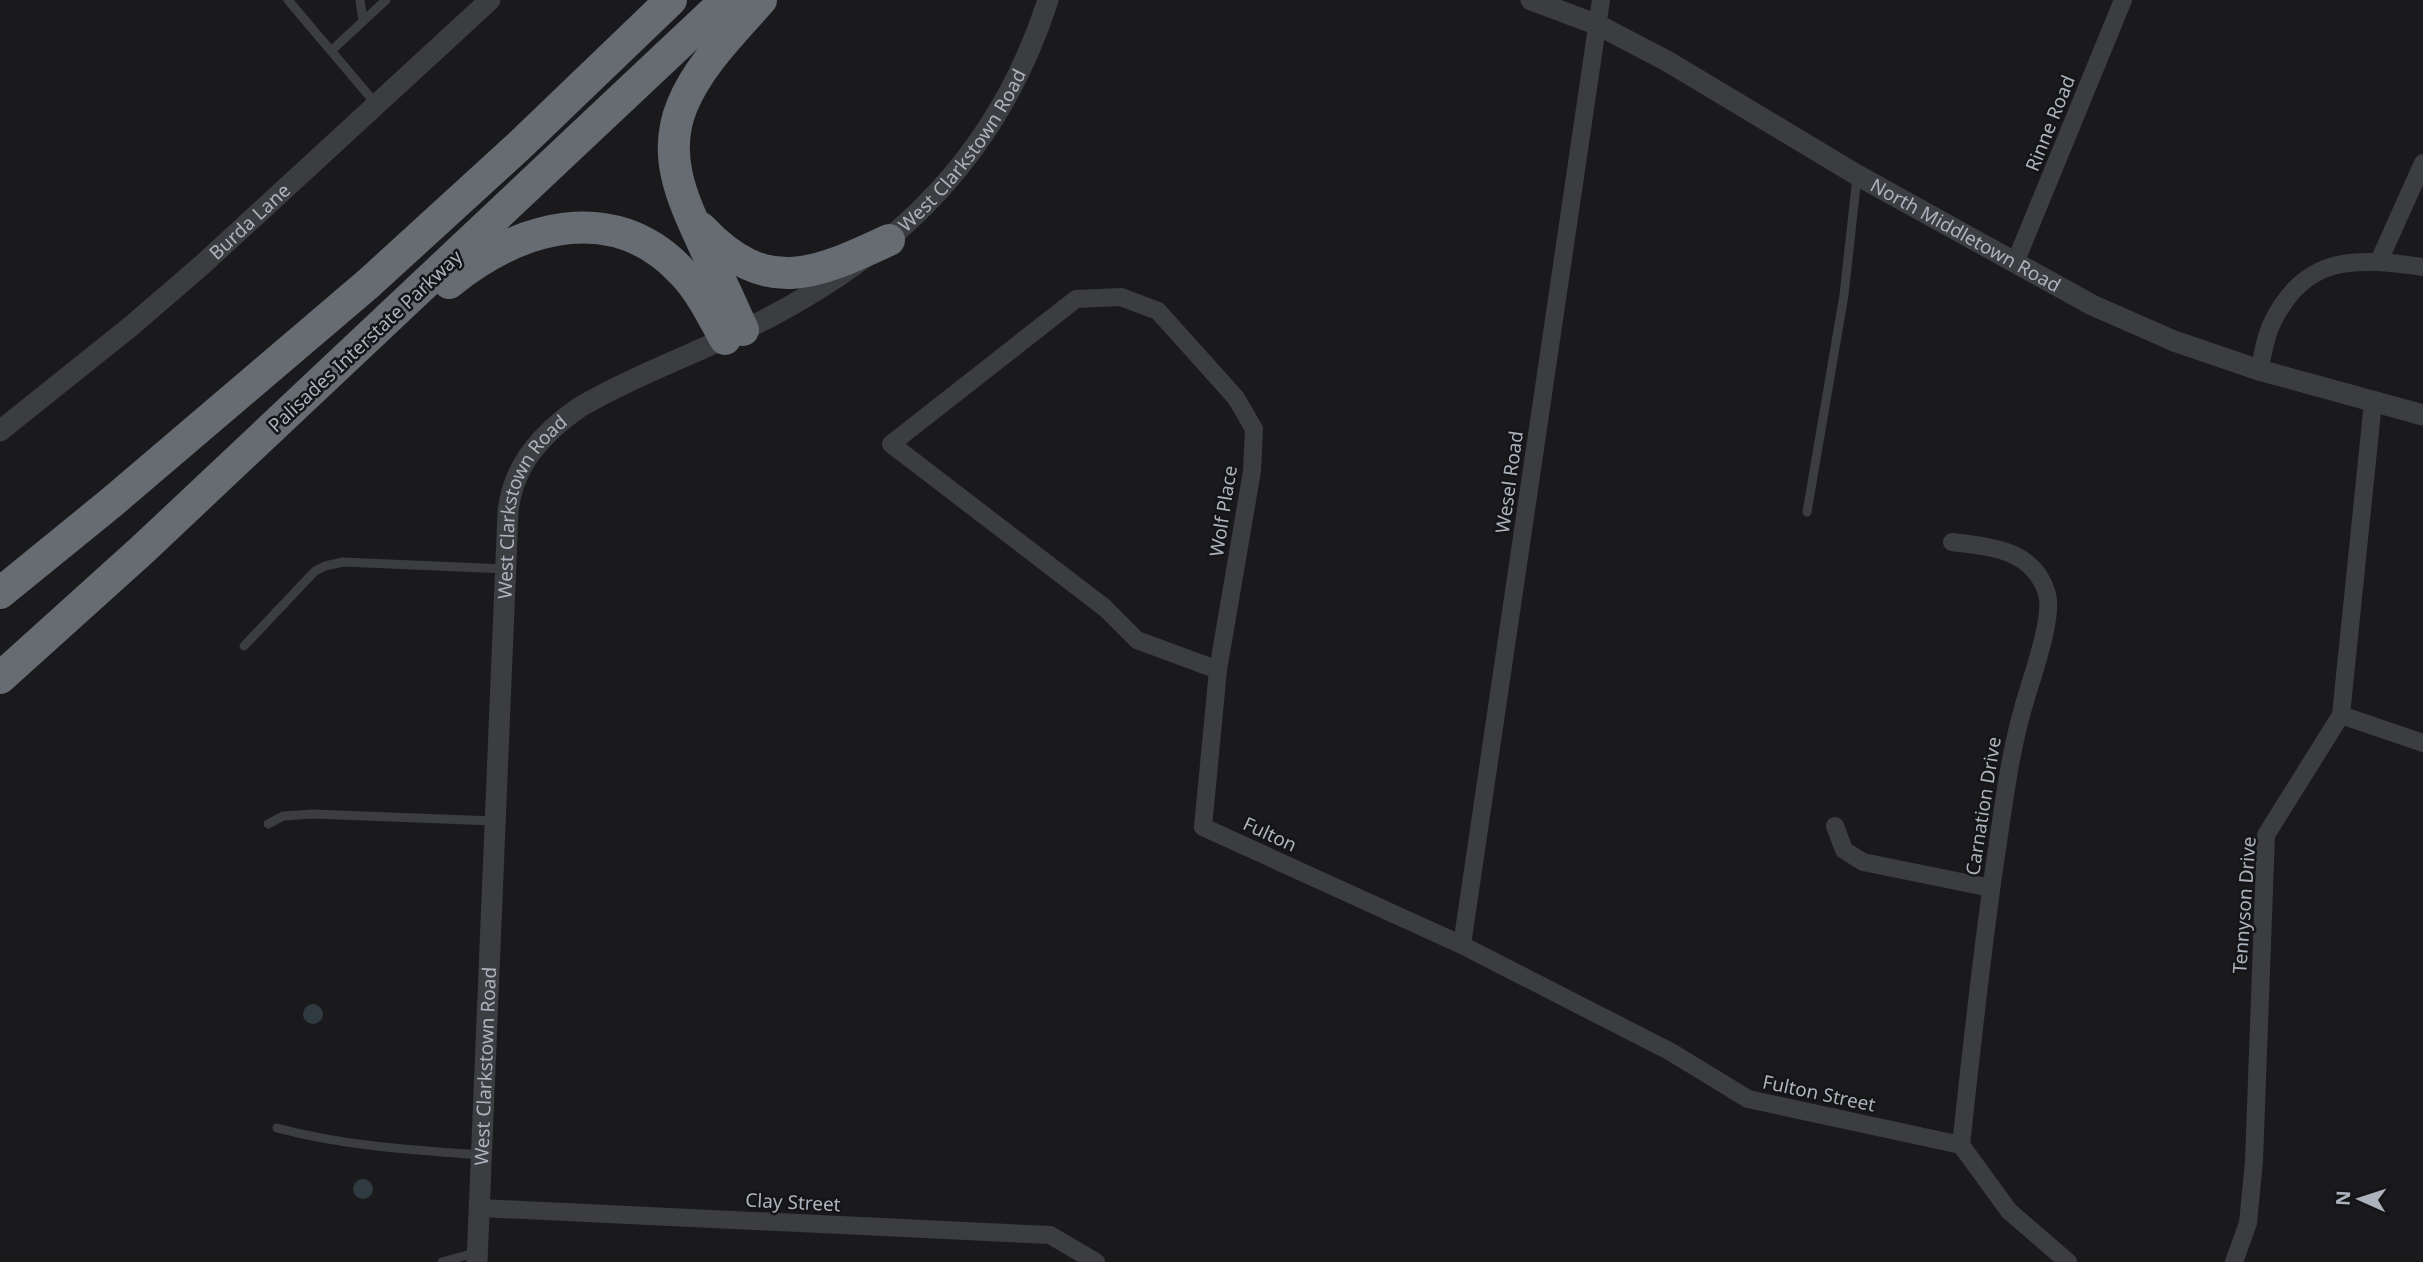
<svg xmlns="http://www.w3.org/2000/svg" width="2423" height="1262" viewBox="0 0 2423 1262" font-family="'Noto Sans',sans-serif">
	<rect width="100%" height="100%" fill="#1a1a1d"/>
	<g fill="#303b41">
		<circle cx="313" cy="1014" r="10"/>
		<circle cx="363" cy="1189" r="10"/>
	</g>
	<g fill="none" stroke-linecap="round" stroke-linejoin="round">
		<g stroke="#3b3d41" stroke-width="9">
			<polyline points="288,0 376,104"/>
			<polyline points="360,0 363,21"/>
			<polyline points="332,50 386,0"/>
			<polyline points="1807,512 1844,295 1857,177"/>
			<polyline points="244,646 315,571 325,566 343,562 506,569"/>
			<polyline points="268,824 283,816 313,814 494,821"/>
			<path d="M277,1128c67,18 135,22 204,27"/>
			<polyline points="442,1262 478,1252"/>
		</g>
		<g stroke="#3b3d41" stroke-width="18">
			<polyline points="2379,261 2423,163"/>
			<polyline points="2015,263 2123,0"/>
			<polygon points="1121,297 1158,311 1236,398 1254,429 1252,471 1218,670 1137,640 1105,608 891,444 1076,299"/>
			<path d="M2259,370c4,-15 6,-33 13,-47 34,-70 85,-65 151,-56"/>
			<path d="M1952,542c39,5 82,7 95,52 7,24 -17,88 -24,114 -13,46 -19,93 -26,141 -15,98 -25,197 -36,296"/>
			<polyline points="1218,670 1203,827 1462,945 1671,1052 1748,1099 1961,1145 2009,1211 2068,1262"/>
			<polyline points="2341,715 2423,743"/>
			<polyline points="1835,826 1844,850 1863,862 1991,888"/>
			<polyline points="1462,945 1601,0"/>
			<polyline points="480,1208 1050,1235 1096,1262"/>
			<polyline points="2234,1262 2248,1223 2254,1161 2266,835 2341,715 2373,402"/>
		</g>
		<g stroke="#3b3d41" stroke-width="21">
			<path id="s1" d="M1531,0l67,25 69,36 190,114 235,130 82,36 85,29 164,45"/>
			<path id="s2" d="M0,431l130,-104 72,-62 288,-265"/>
			<path id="s3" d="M477,1262l31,-750c5,-47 34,-79 72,-105 57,-33 119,-55 178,-84 141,-71 241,-170 290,-323"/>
		</g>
		<g stroke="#676c72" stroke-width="32">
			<path d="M701,228c65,69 113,47 188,12"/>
			<path d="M449,283c69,-56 163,-85 232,-12 19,19 31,44 44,68"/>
			<path d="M743,330c-12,-27 -25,-55 -38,-82 -21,-46 -44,-91 -23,-142 16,-40 51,-74 79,-106"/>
			<polyline points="0,593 112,502 369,283 520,145 671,0"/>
			<polyline points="0,678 142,550 726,0"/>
		</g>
	</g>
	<g text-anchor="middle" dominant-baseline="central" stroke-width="5" stroke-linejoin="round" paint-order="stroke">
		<g font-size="19" fill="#adb3bc" stroke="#151518">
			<text transform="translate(2050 123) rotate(-68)">Rinne Road</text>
			<text stroke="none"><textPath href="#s3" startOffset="1351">West Clarkstown Road</textPath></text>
			<text stroke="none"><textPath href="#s2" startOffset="326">Burda Lane</textPath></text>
			<text stroke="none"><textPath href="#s1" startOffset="495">North Middletown Road</textPath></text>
			<text transform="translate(365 341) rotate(-43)">Palisades Interstate Parkway</text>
			<text transform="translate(1509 482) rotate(-82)">Wesel Road</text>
			<text stroke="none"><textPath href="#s3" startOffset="763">West Clarkstown Road</textPath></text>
			<text transform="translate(1223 511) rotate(-81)">Wolf Place</text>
			<text transform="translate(1983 806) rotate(-81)">Carnation Drive</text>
			<text transform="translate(1270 834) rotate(25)">Fulton</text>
			<text transform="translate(2244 905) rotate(-86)">Tennyson Drive</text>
			<text stroke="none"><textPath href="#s3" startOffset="196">West Clarkstown Road</textPath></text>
			<text transform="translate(1819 1093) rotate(12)">Fulton Street</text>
			<text transform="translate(793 1202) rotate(3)">Clay Street</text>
		</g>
	</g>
	<g transform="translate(2360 1199) rotate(273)" stroke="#151518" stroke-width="5" paint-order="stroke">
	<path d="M0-5L12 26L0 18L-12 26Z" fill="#adb3bc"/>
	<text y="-10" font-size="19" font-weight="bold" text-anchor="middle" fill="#adb3bc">N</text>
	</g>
</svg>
